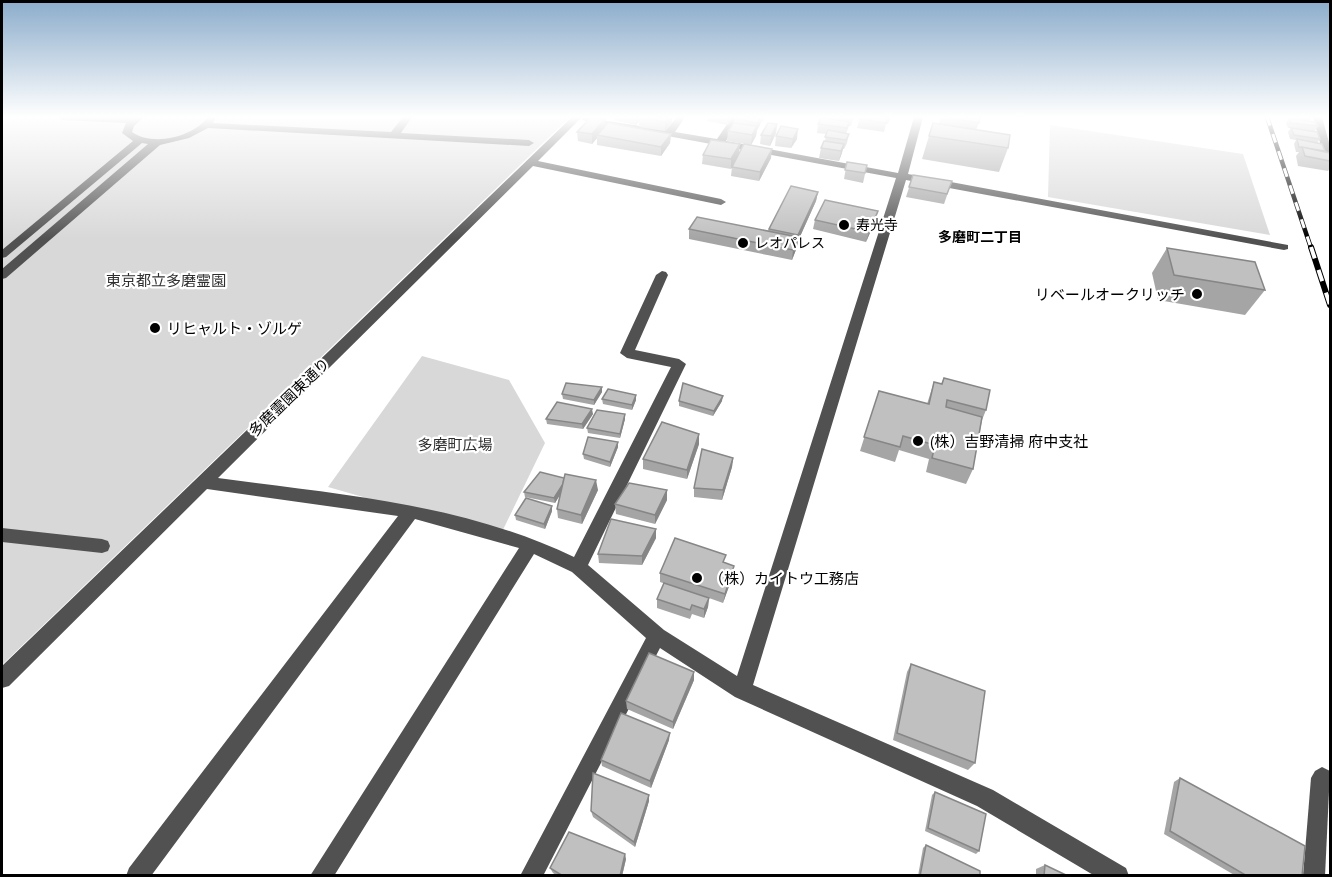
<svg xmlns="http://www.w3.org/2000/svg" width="1332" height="877" viewBox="0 0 1332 877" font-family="'PT Sans','Noto Sans JP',sans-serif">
	<rect width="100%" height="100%" fill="#fff"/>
	<g fill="#d8d8d8">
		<polygon points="2,117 570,117 2,665"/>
		<polygon points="1050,125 1243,154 1270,235 1048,197"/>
		<polygon points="422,356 509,380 545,443 500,536 328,487"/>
	</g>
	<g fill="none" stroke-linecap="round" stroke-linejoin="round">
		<g fill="#515151" fill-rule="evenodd">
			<path d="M58,117h86l-10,9 -2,6c21,15 61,5 76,-15h8l-3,6 178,9 12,-15h9l-11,16 128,7 5,3 -5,3 -321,-18 -19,10 -29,7 -154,133 -4,1v-10l146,-125 -6,-1 -136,114 -4,1v-8l131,-109 -11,-8 4,-10 -63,-3z"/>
			<path d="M572,117h10l-44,44 183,38 5,3 -5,3 -188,-39 -315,312c120,16 246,26 356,79l97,-190 -44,-9 -7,-5 36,-78 6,-4 4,1 2,3 -33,75 44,9 7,5 -98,201 76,65 73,46 159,-498 -310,-57 -3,-1 -1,-3 84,13 11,-13h8l-10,15 42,7 15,-22h8l-14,24 172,32 16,-56h9l-15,57 380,71v4l-4,1 -378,-70 -153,505 240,105 133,78 3,8h-34l-118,-70 -242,-109 -75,-49 -117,228h-23l126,-238 -74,-66 -38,-18 -200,322h-24l209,-328 -104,-29 -264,357h-25l3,-8 269,-352 -191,-27 -198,197 -7,2v-22z"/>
			<polygon points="1313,117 1322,117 1330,146 1330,164 1325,161"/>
			<polygon points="2,528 102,539 108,541 110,546 108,551 102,553 2,542"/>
			<polygon points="1322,767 1330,771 1325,876 1303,876 1311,778 1315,771"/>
		</g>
		<defs>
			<polyline id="rail-far1" points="1267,117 1311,248"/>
			<polyline id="rail" points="1311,247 1330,305"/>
		</defs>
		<use href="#rail-far1" stroke="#000" stroke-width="4.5"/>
		<use href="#rail" stroke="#000" stroke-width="6"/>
		<use href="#rail-far1" stroke="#fff" stroke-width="3" stroke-dasharray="9" stroke-linecap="butt"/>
		<use href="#rail" stroke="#fff" stroke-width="4" stroke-dasharray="12" stroke-linecap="butt"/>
	</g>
	<g fill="#a5a5a5">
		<polygon points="614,117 672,117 672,122 665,131 639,127 639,121 636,125 614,120"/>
		<polygon points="708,117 733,117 728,125 707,121"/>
		<polygon points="735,117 765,117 762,123 761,122 760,125 757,130 756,136 751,145 727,141 728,131 734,123 734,118"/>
		<polygon points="824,117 856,117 855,119 853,119 851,126 849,126 846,134 849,134 847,143 844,149 843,149 839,161 819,158 821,148 825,141 826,134 817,133 818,124"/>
		<polygon points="860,117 891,117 888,124 886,124 884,132 857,128"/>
		<polygon points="941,117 979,123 976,130 1008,148 999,172 922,159 933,123 939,124"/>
		<polygon points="1287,117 1312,117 1310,121 1318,126 1315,131 1320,139 1317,143 1325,151 1330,153 1330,168 1328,171 1298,166 1296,156 1299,152 1296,152 1294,144 1296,140 1290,139 1288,132 1291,128 1288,128 1286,123 1289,118 1298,120 1288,118"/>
		<polygon points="777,124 776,133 770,146 760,144 761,135"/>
		<polygon points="606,125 671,134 670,143 661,156 597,145 597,138 592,144 578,141 577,132"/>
		<polygon points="776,136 797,139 791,148 775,146"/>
		<polygon points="739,153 771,158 759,181 731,176 732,167 731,169 702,164 703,155"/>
		<polygon points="847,162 867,165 863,183 844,179"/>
		<polygon points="913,175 952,181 944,204 906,197"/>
		<polygon points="818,192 816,201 798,241 797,247 792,260 689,239 689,229 768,231 769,229"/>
		<polygon points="815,220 875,221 866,242 813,229"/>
		<polygon points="1167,248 1265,290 1245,315 1158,300 1152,273"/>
		<polygon points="944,378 986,410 982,420 973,469 966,484 926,472 929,459 899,450 895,462 860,451 879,391 927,404 934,382 941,384"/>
		<polygon points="602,392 594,405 563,399 562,394"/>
		<polygon points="602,399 636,400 632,410 603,404"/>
		<polygon points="679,401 722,401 713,416 679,406"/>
		<polygon points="593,414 583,429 547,424 546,419"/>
		<polygon points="625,419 620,438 588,433 587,428"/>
		<polygon points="699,434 699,444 687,479 643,469 643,459"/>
		<polygon points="618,442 618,447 610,467 584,459 583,454"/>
		<polygon points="733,458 732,467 722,500 694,497 694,488"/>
		<polygon points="564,478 598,490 582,524 558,518 557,509 560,494 555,503 525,497 524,492"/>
		<polygon points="667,490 667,500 655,524 616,514 615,504"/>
		<polygon points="552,511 545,529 516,520 515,515"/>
		<polygon points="656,529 656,538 642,565 599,563 598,554"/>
		<polygon points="725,563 734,566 733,575 723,603 709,598 708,607 704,618 692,614 690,619 657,608 657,599 678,588 660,582 660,573"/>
		<polygon points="911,664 975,763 968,770 893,740 907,672"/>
		<polygon points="694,672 694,680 673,729 627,709 626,701"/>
		<polygon points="669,740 651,788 602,766 601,760"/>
		<polygon points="1180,778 1302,876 1236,876 1164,834 1174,782"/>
		<polygon points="935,792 979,851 976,854 925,831 932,795"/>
		<polygon points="649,795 649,801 635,847 593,817 591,811"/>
		<polygon points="926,845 980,876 918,876 923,848"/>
		<polygon points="626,859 622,876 557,876 553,873 550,868"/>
		<polygon points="1045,865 1068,876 1036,876 1036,869"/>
	</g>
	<g fill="#868686">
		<polygon points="636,117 643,117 639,117 639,121 636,125"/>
		<polygon points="669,117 672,117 672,122 665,131 665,122"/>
		<polygon points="728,117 733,117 728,125"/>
		<polygon points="761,117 760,125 757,130 756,136 751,145 752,135 756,128 757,123"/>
		<polygon points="605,119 606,128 597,135 597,138 592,144 592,134"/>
		<polygon points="777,124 776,133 770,146 771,136"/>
		<polygon points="798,129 797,139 791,148 793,139"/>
		<polygon points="671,134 670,143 661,156 661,147"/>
		<polygon points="740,144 739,154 731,169 731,159"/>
		<polygon points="844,144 842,153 839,161 841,151"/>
		<polygon points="772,149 771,158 759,181 760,172"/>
		<polygon points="818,192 816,201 798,241 797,247 792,260 793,250 796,242 798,235"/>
		<polygon points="878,211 875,221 866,242 869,232"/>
		<polygon points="602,387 602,392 594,405 594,400"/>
		<polygon points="636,395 636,400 632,410 632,405"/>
		<polygon points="723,396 722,401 713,416 714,411"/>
		<polygon points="592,409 593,414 583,429 582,424"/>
		<polygon points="625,414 625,419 620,438 620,434"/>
		<polygon points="699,434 699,444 687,479 687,470"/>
		<polygon points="618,442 618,447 610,467 610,462"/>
		<polygon points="733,458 732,467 722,500 723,490"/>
		<polygon points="566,479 567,484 555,503 554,498"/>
		<polygon points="596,480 598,490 582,524 581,515"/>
		<polygon points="667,490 667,500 655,524 655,515"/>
		<polygon points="552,506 552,511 545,529 544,524"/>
		<polygon points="656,529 656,538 642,565 642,556"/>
		<polygon points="734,566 733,575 723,603 725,594"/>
		<polygon points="709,598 708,607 704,618 704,609"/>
		<polygon points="694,672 694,680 673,729 673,722"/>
		<polygon points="670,733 669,740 651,788 650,781"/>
		<polygon points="649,795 649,801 635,847 634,842"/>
		<polygon points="625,854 626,859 622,876 620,876"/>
	</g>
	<g fill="#c0c0c0" stroke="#868686" stroke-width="1.5">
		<polygon points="591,117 605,119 592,134 577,132"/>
		<polygon points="639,117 669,117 665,122"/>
		<polygon points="735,117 761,117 757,123 734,118"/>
		<polygon points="821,117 849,122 847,128 818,124"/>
		<polygon points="860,117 888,117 886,123 859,119"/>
		<polygon points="943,117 980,117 979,123"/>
		<polygon points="1289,118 1315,122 1318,126 1291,123"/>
		<polygon points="608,123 671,134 661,147 597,135"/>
		<polygon points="734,123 757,126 752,135 728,131"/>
		<polygon points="768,123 777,124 771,136 761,135"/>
		<polygon points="933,123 1010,135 1008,148 929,136"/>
		<polygon points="781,126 798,129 793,139 776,136"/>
		<polygon points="1291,128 1317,132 1320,139 1294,135"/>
		<polygon points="828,130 849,134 846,140 825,137"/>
		<polygon points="1297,139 1322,144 1325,151 1299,147"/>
		<polygon points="711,140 740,144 731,159 703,155"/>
		<polygon points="824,141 844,144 841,151 821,148"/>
		<polygon points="744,144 772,149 760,172 732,167"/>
		<polygon points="1302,147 1330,153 1330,161 1305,156"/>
		<polygon points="847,162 867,165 865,173 845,170"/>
		<polygon points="913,175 952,181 947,194 909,187"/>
		<polygon points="791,186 818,192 798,235 769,229"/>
		<polygon points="825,200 878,211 869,232 815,220"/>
		<polygon points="697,217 798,237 793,250 689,229"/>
		<polygon points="1167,248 1255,262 1265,290 1174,275"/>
		<polygon points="944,378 990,390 986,410 947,400 946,407 982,417 973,469 932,458 935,445 903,436 900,447 864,437 879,391 929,404 934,382 942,384"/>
		<polygon points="566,383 602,387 594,400 562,394"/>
		<polygon points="683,383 723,396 714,411 679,401"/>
		<polygon points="608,389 636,395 632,405 602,399"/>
		<polygon points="557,402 592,409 582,424 546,419"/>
		<polygon points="597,410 625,414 620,434 587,428"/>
		<polygon points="662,422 699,434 687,470 643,459"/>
		<polygon points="588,437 618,442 610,462 583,454"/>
		<polygon points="702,449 733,458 723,490 694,488"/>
		<polygon points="540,472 564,478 563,484 554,498 524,492"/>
		<polygon points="565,474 596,480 581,515 557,509"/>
		<polygon points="629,483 667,490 655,515 615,504"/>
		<polygon points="526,498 552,506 544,524 515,515"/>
		<polygon points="611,519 656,529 642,556 598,554"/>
		<polygon points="675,538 726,555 723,562 734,566 725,594 660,573"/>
		<polygon points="664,583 709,598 704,609 692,605 690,610 657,599"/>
		<polygon points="649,653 694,672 673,722 626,701"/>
		<polygon points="911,664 985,691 975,763 897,733"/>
		<polygon points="621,713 670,733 650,781 601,760"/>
		<polygon points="593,773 649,795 634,842 591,811"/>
		<polygon points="1180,778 1305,846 1302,876 1247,876 1170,831"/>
		<polygon points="935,792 986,814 979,851 928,828"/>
		<polygon points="569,832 625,854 620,876 563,876 550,868"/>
		<polygon points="926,845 980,871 980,876 920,876"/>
		<polygon points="1045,865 1068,876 1044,876"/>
	</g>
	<linearGradient id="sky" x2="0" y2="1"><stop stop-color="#8baccb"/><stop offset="0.49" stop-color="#fff"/><stop offset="1" stop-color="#fff" stop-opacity="0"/></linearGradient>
	<rect width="1332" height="239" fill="url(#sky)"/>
	<g fill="#000" stroke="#fff" stroke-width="2">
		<circle cx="844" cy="225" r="6"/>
		<circle cx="743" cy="243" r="6"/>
		<circle cx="1197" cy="294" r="6"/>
		<circle cx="155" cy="328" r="6"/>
		<circle cx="918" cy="441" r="6"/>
		<circle cx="697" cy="578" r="6"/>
	</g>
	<g text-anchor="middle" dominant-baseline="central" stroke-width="4.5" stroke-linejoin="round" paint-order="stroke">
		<g font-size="14" fill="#000" stroke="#fff" text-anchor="start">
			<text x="856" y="225">寿光寺</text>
			<text x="755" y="243">レオパレス</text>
		</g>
		<g font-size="14" font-weight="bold" fill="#000" stroke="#fff">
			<text x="980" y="237">多磨町二丁目</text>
		</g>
		<g font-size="15" fill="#2f2f2f" stroke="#fff">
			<text x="166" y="280">東京都立多磨霊園</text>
			<text x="455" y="444">多磨町広場</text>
		</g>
		<g font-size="15" fill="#000" stroke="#fff" text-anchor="start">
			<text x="1185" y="294" text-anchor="end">リベールオークリッチ</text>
			<text x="167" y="328">リヒャルト・ゾルゲ</text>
			<text x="930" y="441">(株）吉野清掃 府中支社</text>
			<text x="709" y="578">（株）カイトウ工務店</text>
		</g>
		<g font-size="15" fill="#000" stroke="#fff">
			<text transform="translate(289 397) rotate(-44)">多磨霊園東通り</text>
		</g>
	</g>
	<rect width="1332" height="877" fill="none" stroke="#000000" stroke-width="6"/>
</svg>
